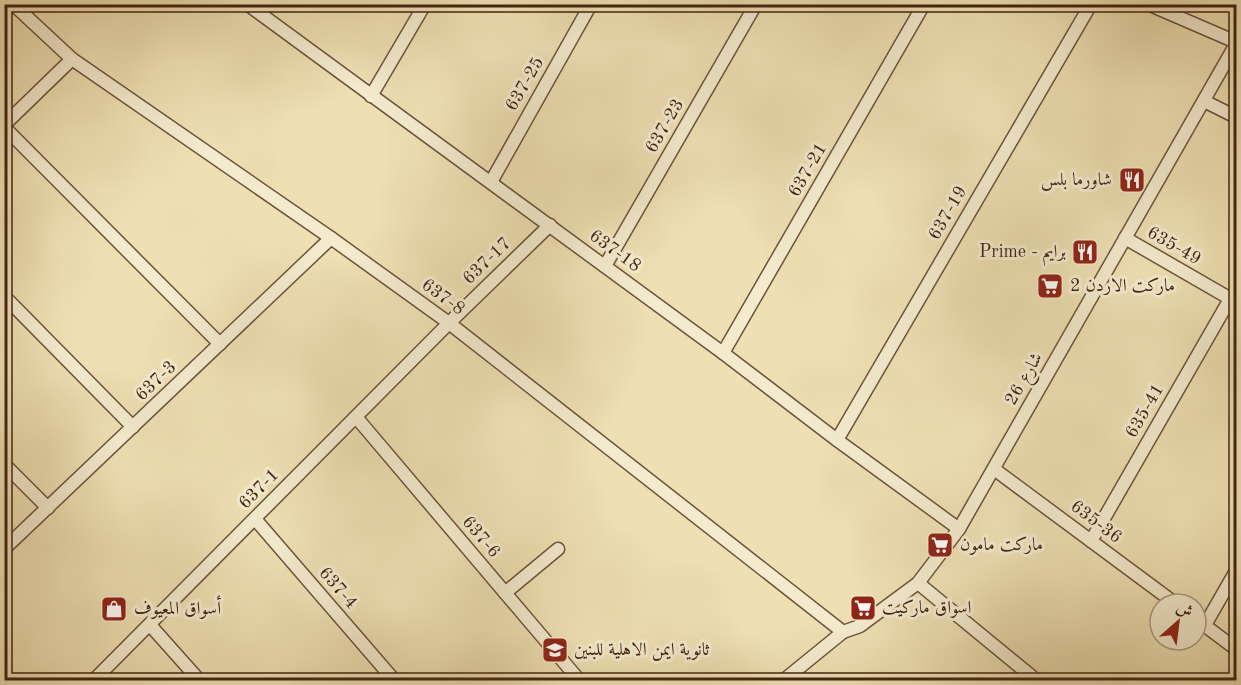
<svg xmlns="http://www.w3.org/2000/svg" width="1241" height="685" viewBox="0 0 1241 685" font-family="'Old Standard TT',Amiri,serif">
	<rect width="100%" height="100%" fill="#eee0b3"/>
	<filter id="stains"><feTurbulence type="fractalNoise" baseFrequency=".00333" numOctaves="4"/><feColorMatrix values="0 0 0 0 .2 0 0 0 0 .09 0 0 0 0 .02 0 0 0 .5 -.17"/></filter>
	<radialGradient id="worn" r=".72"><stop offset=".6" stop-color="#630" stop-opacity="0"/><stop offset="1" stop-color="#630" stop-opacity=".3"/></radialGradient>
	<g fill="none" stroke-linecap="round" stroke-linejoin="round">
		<defs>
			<g id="minor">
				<polyline points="13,4 72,59 331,238 449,323 843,632"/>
				<polyline points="247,4 723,353 837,440 959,529"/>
				<polyline points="1148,4 1236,42"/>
				<polyline points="371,96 425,4"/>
				<polyline points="1204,101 1236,117"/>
				<polyline points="4,125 72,59"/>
				<polyline points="4,127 220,344"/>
				<polyline points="491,182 591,4"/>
				<polyline points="1125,238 1236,302"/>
				<polyline points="605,266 756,4"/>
				<polyline points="4,296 133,427"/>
				<polyline points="723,353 924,4"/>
				<polyline points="356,417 579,680"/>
				<polyline points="837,440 1091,4"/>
				<polyline points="4,464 48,508"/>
				<polyline points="994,469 1176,604"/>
				<polyline points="255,519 394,680"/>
				<polyline points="1091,541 1230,299"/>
				<polyline points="4,549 331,238"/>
				<polyline points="918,583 1036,680"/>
				<polyline points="505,593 558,549"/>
				<polyline points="1196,619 1236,649"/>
				<polyline points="150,625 199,680"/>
				<polyline points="1205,625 1236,571"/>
				<polyline points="94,680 449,323 550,225"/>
				<polyline points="784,680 843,632 860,626 918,583 959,529 1236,44"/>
			</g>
		</defs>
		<use href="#minor" stroke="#6c533c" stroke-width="15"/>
		<use href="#minor" stroke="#f4ebce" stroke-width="12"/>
	</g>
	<defs>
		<symbol id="restaurant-square" viewBox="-11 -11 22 22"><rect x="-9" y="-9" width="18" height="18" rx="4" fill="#8f2418" stroke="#f4ebce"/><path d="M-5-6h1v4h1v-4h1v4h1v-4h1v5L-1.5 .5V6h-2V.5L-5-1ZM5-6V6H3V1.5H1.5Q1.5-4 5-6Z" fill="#fff"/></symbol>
		<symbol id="supermarket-square" viewBox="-11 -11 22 22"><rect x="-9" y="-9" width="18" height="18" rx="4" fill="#8f2418" stroke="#f4ebce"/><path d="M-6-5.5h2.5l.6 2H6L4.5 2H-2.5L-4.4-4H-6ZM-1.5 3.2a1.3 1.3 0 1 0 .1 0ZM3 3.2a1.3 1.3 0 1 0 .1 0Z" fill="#fff"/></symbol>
		<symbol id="shop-square" viewBox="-11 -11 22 22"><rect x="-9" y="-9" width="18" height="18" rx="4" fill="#8f2418" stroke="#f4ebce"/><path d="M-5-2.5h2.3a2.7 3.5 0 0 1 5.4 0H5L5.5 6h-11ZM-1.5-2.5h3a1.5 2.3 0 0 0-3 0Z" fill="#fff"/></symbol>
		<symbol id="school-square" viewBox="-11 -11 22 22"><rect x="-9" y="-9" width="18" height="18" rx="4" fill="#8f2418" stroke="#f4ebce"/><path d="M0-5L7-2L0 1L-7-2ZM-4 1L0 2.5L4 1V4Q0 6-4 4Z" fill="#fff"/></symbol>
	</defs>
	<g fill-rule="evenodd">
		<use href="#restaurant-square" x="1117" y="165" width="30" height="30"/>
		<use href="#restaurant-square" x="1070" y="237" width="30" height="30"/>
		<use href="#supermarket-square" x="1035" y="271" width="30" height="30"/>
		<use href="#supermarket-square" x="925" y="530" width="30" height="30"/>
		<use href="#supermarket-square" x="848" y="593" width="30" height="30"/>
		<use href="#shop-square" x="99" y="594" width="30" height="30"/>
		<use href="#school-square" x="540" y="635" width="30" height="30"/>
	</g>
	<g text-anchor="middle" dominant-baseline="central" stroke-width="6" stroke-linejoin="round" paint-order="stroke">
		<g font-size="18" fill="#402414" stroke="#f4ebce">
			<text transform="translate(525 84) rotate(-60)">637-25</text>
			<text transform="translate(665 126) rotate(-60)">637-23</text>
			<text transform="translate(808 170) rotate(-60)">637-21</text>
			<text transform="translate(948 213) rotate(-60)">637-19</text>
			<text transform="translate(1174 246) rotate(30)">635-49</text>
			<text transform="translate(615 251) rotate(36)">637-18</text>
			<text transform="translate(487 261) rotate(-44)">637-17</text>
			<text transform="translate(443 297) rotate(36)">637-8</text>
			<text transform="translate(1024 379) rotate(-60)">شارع 26</text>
			<text transform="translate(156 381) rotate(-44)">637-3</text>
			<text transform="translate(1145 411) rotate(-60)">635-41</text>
			<text transform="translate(259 489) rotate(-45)">637-1</text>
			<text transform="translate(1096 522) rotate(37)">635-36</text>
			<text transform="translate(481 537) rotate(50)">637-6</text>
			<text transform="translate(338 588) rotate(49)">637-4</text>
		</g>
		<g font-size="18" fill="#402414" stroke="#f4ebce" text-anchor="start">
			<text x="1112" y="180" text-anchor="end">شاورما بلس</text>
			<text x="1066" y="252" text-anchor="end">Prime - برايم</text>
			<text x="1070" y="286">ماركت الاردن 2</text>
			<text x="960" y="545">ماركت مامون</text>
			<text x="882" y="608">اسواق ماركيت</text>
			<text x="134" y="609">أسواق المعيوف</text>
			<text x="574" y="650">ثانوية ايمن الاهلية للبنين</text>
		</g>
	</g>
	<rect width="1241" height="685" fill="none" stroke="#eee0b3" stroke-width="24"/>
	<rect x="6" y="6" width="1229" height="673" fill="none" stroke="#402414" stroke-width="3"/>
	<rect x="12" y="12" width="1217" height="661" fill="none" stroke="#402414" stroke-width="1.5"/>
	<g transform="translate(1178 622) rotate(28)"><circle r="28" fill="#f4ebce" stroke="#ac9b84" stroke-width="1.5"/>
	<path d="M0-4.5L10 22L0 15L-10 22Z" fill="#8f2418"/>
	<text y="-9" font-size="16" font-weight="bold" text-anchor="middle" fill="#402414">ش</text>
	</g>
	<rect width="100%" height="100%" filter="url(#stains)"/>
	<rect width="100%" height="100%" fill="url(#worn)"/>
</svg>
